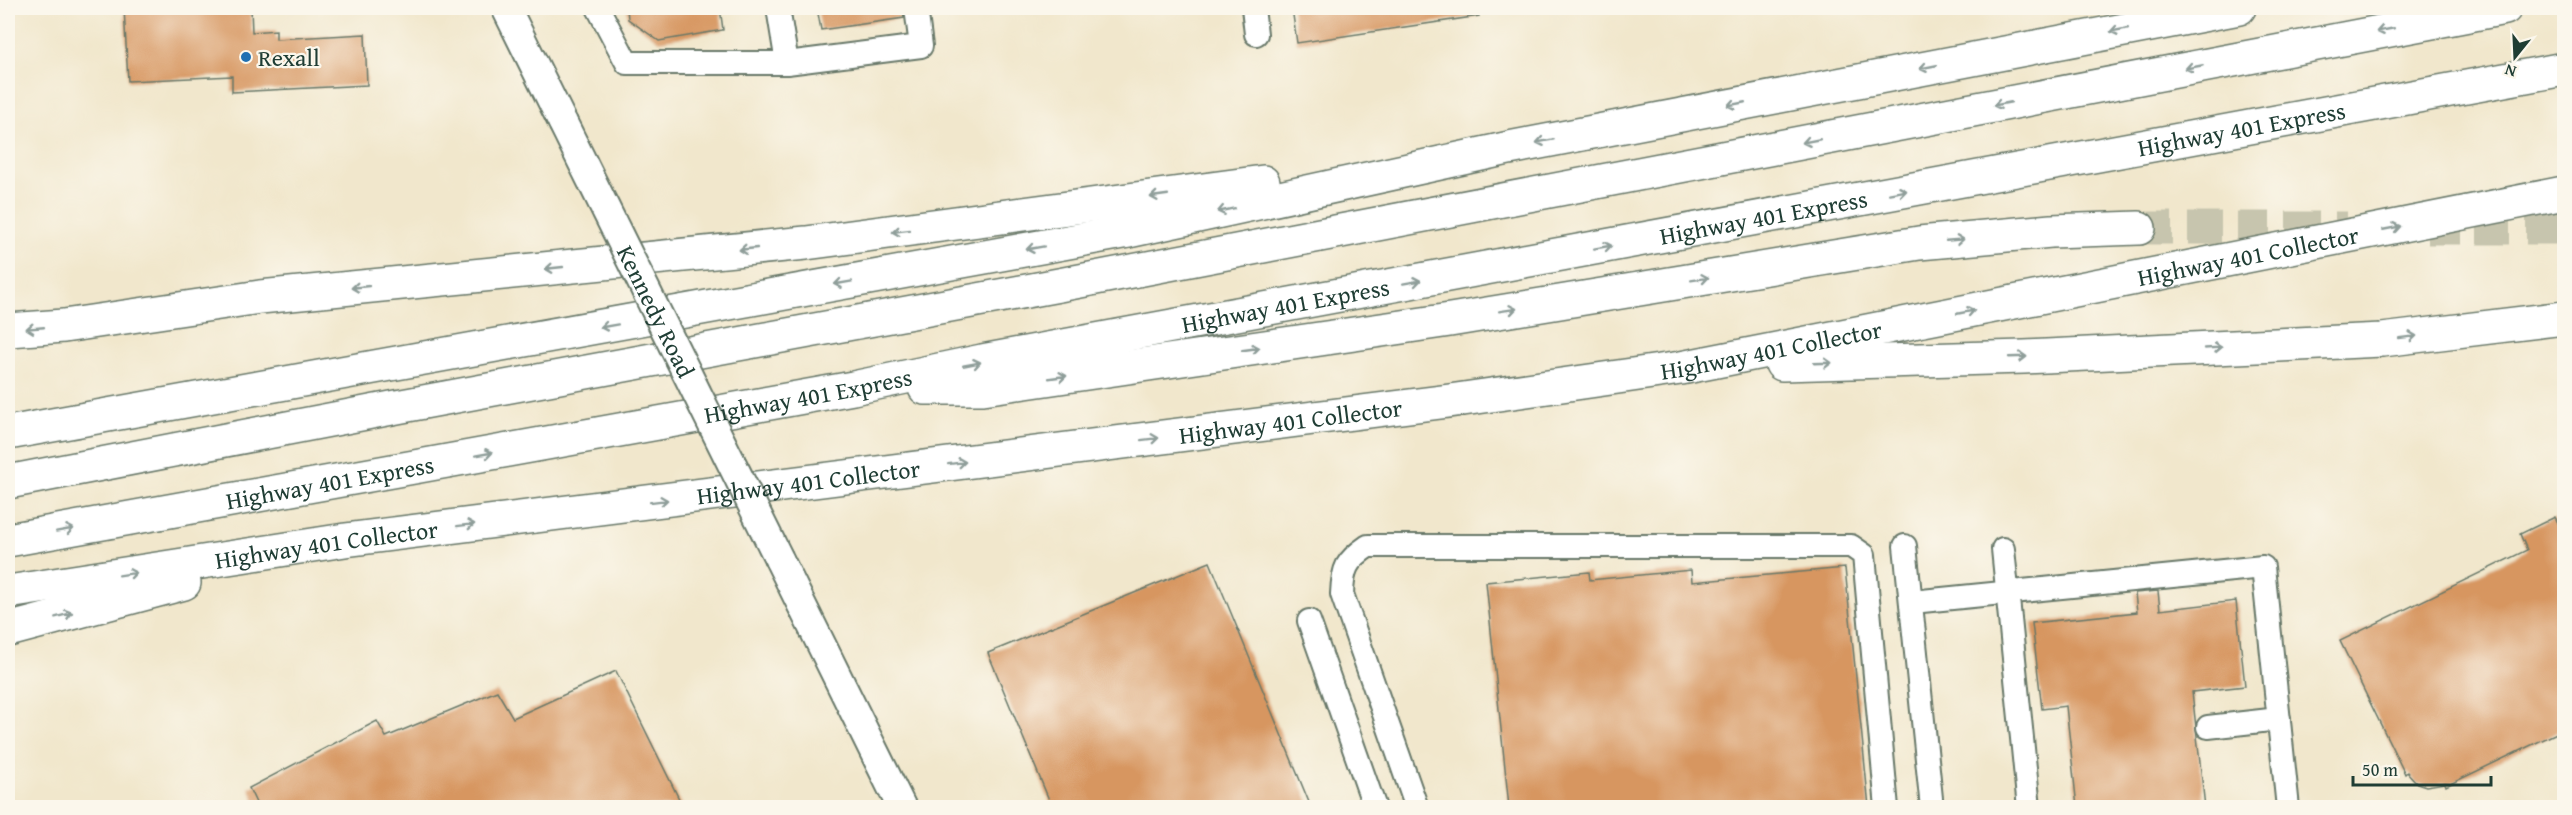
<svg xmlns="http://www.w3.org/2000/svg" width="2572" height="815" viewBox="0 0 2572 815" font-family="'Gentium Book Plus',serif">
	<rect width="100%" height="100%" fill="#fbf7ec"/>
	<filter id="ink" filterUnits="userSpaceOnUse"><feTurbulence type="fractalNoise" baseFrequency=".0167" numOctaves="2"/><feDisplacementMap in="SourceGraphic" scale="12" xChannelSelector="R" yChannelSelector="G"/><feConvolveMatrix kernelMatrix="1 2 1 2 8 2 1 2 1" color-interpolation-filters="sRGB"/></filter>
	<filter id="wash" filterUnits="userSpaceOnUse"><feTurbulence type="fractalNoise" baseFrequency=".008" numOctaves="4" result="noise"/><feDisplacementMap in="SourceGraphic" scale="24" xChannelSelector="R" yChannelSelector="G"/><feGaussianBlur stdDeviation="1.35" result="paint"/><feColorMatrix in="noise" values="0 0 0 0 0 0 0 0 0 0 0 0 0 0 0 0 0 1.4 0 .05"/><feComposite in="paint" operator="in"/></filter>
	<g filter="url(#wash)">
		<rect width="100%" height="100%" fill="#f1e7cc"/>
		<g id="blocks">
			<g fill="#d79660">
				<polygon points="124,8 251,8 252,32 276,30 276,39 365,34 367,85 232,92 232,76 128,81"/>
				<polygon points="627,8 720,8 723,30 659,41 628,19"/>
				<polygon points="817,8 903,8 904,18 821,30"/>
				<polygon points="1292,8 1478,8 1479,16 1297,43"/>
				<polygon points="2555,517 2565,537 2565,729 2446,786 2445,783 2426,786 2417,783 2407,772 2405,774 2340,641 2527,550 2520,534"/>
				<polygon points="1210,562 1311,807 1052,807 988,653"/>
				<polygon points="1845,568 1869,807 1509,807 1486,582 1589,572 1590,580 1691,570 1692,582"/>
				<polygon points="2158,591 2160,610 2236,601 2245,686 2192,692 2205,807 2077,807 2066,706 2042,709 2032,623 2137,612 2135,593"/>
				<polygon points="616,671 683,807 258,807 249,788 377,721 386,737 497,691 513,718"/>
			</g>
		</g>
	</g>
	<g filter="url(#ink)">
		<use href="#blocks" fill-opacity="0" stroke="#687869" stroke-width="1.5"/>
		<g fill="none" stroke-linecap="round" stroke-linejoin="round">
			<g stroke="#c7c5ae" stroke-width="33" stroke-dasharray="33 16" stroke-linecap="butt">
				<polyline points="2139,228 2347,228"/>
				<polyline points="2428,228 2564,228"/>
			</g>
			<defs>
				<g id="minor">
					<polyline points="598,8 627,63 787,63 921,46 916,8"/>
					<polyline points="778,8 787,63"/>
					<polyline points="1253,8 1256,34"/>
					<polyline points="1905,546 1932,808"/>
					<polyline points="2003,549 2029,808"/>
					<polyline points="1912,602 2263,567 2288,808"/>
					<polyline points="1309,621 1375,808"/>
					<polyline points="2208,727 2279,719"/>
					<path d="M1417,808l-75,-214c1,-26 4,-33 26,-48h483l13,9 23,253"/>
				</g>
				<g id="major">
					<polyline points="506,8 563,123"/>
					<polyline points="779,559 902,808"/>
				</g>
				<g id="highway">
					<polyline points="8,330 64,326 260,297 806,243 1263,182"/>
					<polyline points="1782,364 2024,357 2382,340 2564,318"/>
					<polyline points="925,388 983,388 1450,320 1919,243 2051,231 2139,228"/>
					<polyline points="8,433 1129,231 1509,148 2239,8"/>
					<polyline points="8,482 402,406 1059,285 2505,8"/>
					<path id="s1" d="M8,540l845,-152 129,-27 1582,-292"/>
					<path id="s2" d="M8,592l337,-52 1104,-139 232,-33 883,-175"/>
					<polyline points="8,630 184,583"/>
				</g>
			</defs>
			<use href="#minor" stroke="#687869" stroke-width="26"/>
			<use href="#major" stroke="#687869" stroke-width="32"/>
			<use href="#highway" stroke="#687869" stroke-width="36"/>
			<use href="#minor" stroke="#fff" stroke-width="22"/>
			<use href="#major" stroke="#fff" stroke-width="28"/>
			<use href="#highway" stroke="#fff" stroke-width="33"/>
			<defs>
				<g id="major-bridge">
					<path id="s3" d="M563,123l216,436"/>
				</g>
			</defs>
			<use href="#major-bridge" stroke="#687869" stroke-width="32" stroke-linecap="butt"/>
			<use href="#major-bridge" stroke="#fff" stroke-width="28"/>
		</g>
		<defs><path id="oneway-shaft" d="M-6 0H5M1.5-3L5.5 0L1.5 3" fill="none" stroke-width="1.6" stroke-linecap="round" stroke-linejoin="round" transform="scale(1.5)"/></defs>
		<g stroke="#8f9e9a">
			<use href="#oneway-shaft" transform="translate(2119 30) rotate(169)"/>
			<use href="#oneway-shaft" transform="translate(2385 30) rotate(169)"/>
			<use href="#oneway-shaft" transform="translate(1928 67) rotate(169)"/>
			<use href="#oneway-shaft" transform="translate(2194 67) rotate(169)"/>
			<use href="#oneway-shaft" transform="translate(1736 104) rotate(169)"/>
			<use href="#oneway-shaft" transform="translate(2002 104) rotate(169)"/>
			<use href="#oneway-shaft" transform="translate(1545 141) rotate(169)"/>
			<use href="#oneway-shaft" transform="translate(1811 141) rotate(169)"/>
			<use href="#oneway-shaft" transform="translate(1898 192) rotate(-10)"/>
			<use href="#oneway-shaft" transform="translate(1159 196) rotate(172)"/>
			<use href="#oneway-shaft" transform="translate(1226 210) rotate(168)"/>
			<use href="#oneway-shaft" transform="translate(2392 228) rotate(-11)"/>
			<use href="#oneway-shaft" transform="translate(901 231) rotate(173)"/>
			<use href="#oneway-shaft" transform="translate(1955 240) rotate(-5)"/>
			<use href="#oneway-shaft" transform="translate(1603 247) rotate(-10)"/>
			<use href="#oneway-shaft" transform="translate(1035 248) rotate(170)"/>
			<use href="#oneway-shaft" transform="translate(748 249) rotate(174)"/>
			<use href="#oneway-shaft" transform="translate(554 268) rotate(174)"/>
			<use href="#oneway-shaft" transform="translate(1700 279) rotate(-9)"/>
			<use href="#oneway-shaft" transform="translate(1412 282) rotate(-10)"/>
			<use href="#oneway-shaft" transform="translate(843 283) rotate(170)"/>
			<use href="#oneway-shaft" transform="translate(360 287) rotate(174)"/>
			<use href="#oneway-shaft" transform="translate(1508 310) rotate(-9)"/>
			<use href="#oneway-shaft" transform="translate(1966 312) rotate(-11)"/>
			<use href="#oneway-shaft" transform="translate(609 326) rotate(170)"/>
			<use href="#oneway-shaft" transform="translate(35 328) rotate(175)"/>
			<use href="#oneway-shaft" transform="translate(2408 337) rotate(-7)"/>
			<use href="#oneway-shaft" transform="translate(2213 348) rotate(-3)"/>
			<use href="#oneway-shaft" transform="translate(1251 349) rotate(-8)"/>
			<use href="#oneway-shaft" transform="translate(2018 357) rotate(-2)"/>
			<use href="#oneway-shaft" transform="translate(1823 363) rotate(-2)"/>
			<use href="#oneway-shaft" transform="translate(972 364) rotate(-11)"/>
			<use href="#oneway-shaft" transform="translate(1058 377) rotate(-8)"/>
			<use href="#oneway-shaft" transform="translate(1150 439) rotate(-7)"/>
			<use href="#oneway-shaft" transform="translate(484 454) rotate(-10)"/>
			<use href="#oneway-shaft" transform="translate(957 463) rotate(-7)"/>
			<use href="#oneway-shaft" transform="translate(659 501) rotate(-7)"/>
			<use href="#oneway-shaft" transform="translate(466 525) rotate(-7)"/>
			<use href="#oneway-shaft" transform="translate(65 530) rotate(-10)"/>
			<use href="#oneway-shaft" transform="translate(128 574) rotate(-9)"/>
			<use href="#oneway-shaft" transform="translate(64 615) rotate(-15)"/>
		</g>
	</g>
	<circle fill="#1f6fb2" stroke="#fbf7ec" stroke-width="2" cx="246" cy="57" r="6"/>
	<g text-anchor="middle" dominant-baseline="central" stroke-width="4.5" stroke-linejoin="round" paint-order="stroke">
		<g font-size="24" fill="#1f3d34" stroke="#fbf7ec" text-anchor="start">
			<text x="258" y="57">Rexall</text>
		</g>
		<g font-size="24" fill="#1f3d34" stroke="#fbf7ec">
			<text stroke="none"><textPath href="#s1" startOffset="2271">Highway 401 Express</textPath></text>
			<text stroke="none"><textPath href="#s1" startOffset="1785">Highway 401 Express</textPath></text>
			<text stroke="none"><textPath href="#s2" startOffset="2266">Highway 401 Collector</textPath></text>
			<text stroke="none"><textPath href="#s1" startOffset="1299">Highway 401 Express</textPath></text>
			<text stroke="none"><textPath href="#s3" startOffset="210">Kennedy Road</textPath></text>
			<text stroke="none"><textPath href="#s2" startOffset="1780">Highway 401 Collector</textPath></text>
			<text stroke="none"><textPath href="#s1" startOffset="813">Highway 401 Express</textPath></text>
			<text stroke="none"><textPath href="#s2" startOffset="1294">Highway 401 Collector</textPath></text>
			<text stroke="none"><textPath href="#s1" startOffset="327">Highway 401 Express</textPath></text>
			<text stroke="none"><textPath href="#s2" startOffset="808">Highway 401 Collector</textPath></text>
			<text stroke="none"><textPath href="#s2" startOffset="322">Highway 401 Collector</textPath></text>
		</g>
	</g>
	<rect width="2572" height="815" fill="none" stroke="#fbf7ec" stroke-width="30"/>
	<g transform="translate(2515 57) rotate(198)" stroke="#fbf7ec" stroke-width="4.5" paint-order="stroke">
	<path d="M0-4.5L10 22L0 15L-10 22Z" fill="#1f3d34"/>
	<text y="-9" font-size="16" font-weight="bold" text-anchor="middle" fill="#1f3d34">N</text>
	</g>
	<path d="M2353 776v9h138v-9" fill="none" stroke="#1f3d34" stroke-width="3"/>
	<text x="2362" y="776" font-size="18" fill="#1f3d34" stroke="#fbf7ec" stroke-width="4.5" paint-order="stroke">50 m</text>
</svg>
